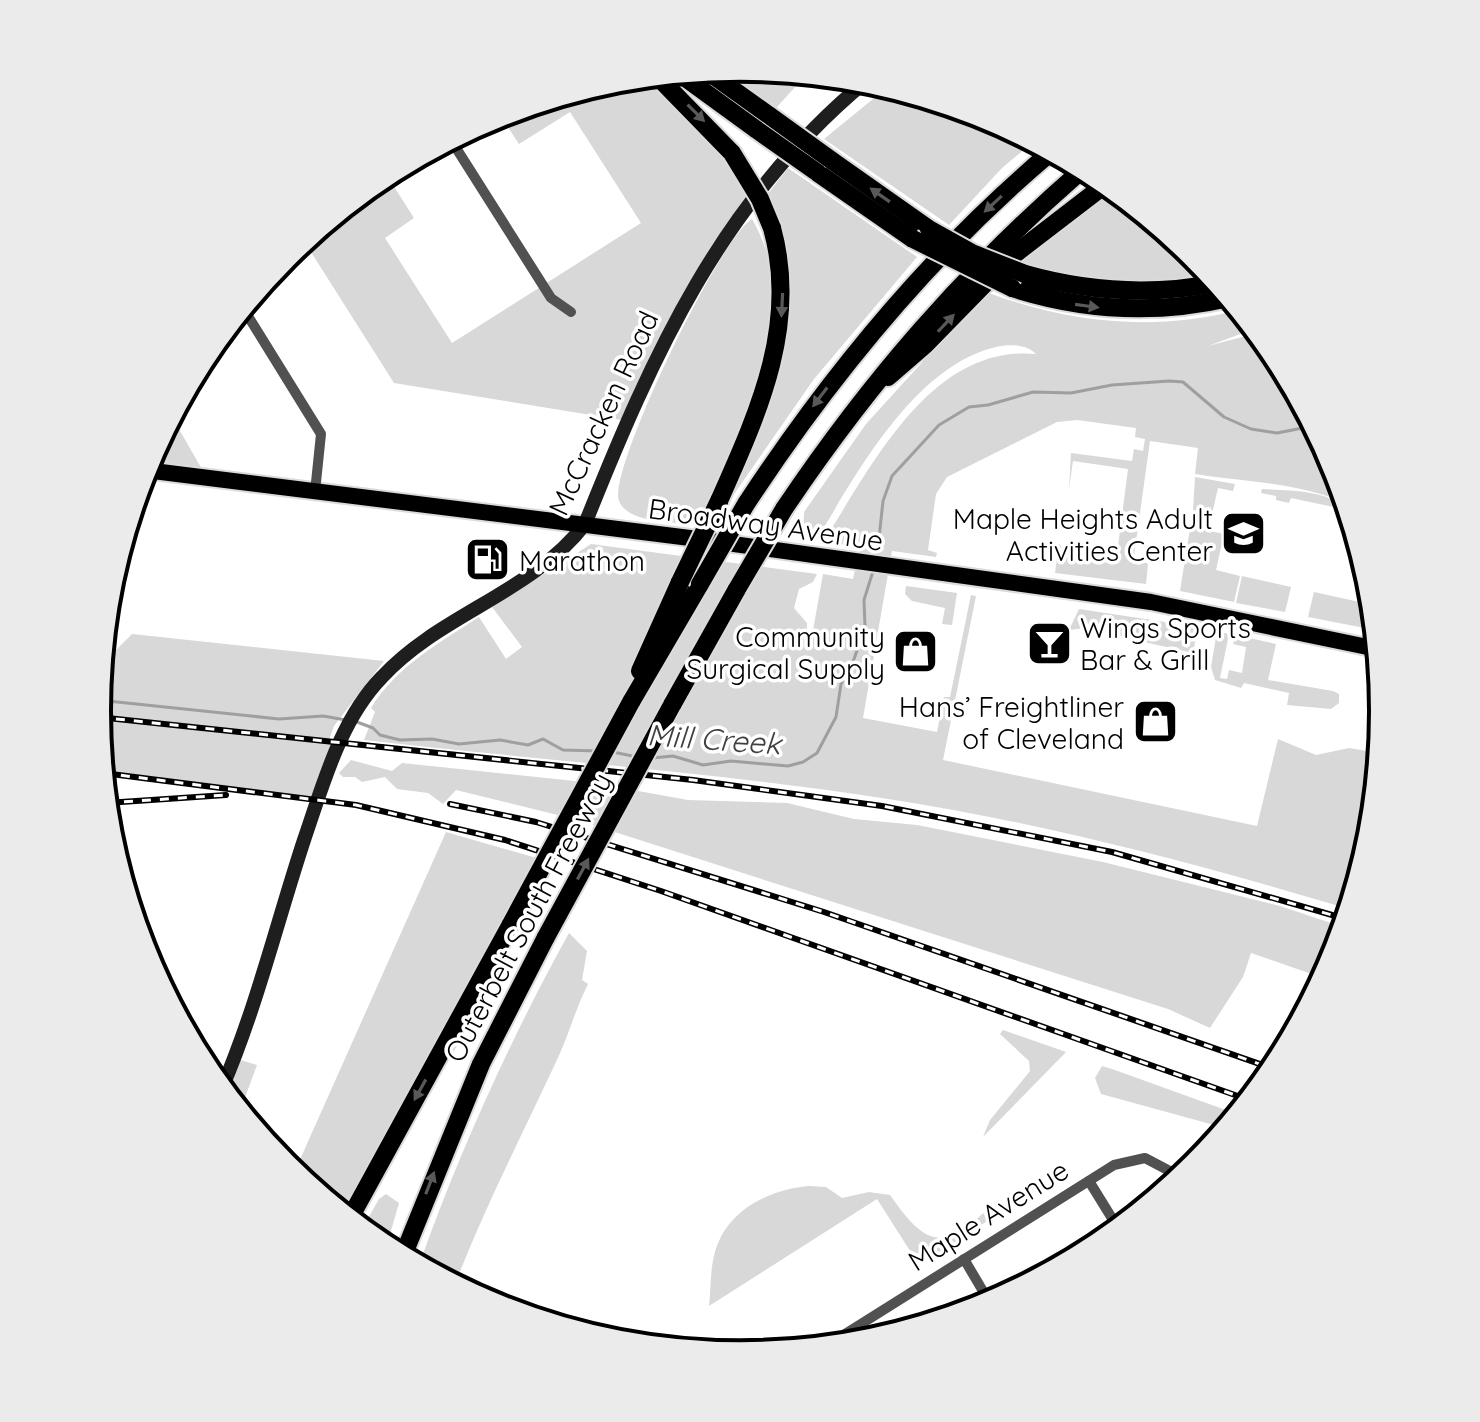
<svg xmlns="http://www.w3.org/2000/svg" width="1480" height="1422" viewBox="0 0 1480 1422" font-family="Quicksand,sans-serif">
	<rect width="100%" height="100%" fill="#fff"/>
	<g fill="#d8d8d8">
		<polygon points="740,68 806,75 776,108 719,70"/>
		<polygon points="655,76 684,101 755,194 740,214 628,421 394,383 304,241 386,174 414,218 385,238 452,343 641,223 570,112 519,144 500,115 615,80"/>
		<polygon points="884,90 896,90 986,117 1033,142 1002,168 949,225 824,139"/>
		<polygon points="788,168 917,257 814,379 732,497 781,353 767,195"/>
		<path d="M1114,190l81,67 15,18c-65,11 -129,9 -192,-13z"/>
		<path d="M752,219c56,95 -14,216 -55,305 -21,-2 -69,0 -78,-23 -12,-29 102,-266 133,-282z"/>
		<path d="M986,292c83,31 166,40 253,18l15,19 -46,17 49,-13c40,48 71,112 89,171 -45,-22 -102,-22 -151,-30l3,-26 -48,-7 -16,115 14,8 -2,20 -91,-11 4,-30 3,5 55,6 11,-85 -55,-8 -4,28 2,-36 61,8 2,-12 9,2 2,-12 -10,-2 1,-9 -59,-8 -20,2 -110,55 -11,17 -8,56 9,3 -1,4 -44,-6 -29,167 74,14 7,-35h6l21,-102 5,1 -33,164 314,66 21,-87 38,16 33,-7 30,5 -8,84 -22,72c-151,-45 -305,-86 -461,-110 -174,-27 -349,-39 -524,-59l11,-28 -4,-4c26,-42 68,-65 108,-91l27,42 16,-12 -30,-40 99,-63 226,30 -4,8 -14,7 -5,19 13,15v11l5,2 11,-62 30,5 7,-32 -37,-5c48,-74 107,-198 213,-188 -9,-10 -27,-10 -40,-7 -82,19 -140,127 -180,194l-13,-2 1,-27 62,-88z"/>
		<polygon points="172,417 207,478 146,465"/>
		<polygon points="1195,477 1235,484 1233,491 1218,488 1212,514 1193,510"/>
		<path d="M1262,489c27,2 65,0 86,21l-57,-12 -2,5 -13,-3v-4l-15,-3z"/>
		<polygon points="1192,516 1207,519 1205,530 1224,534 1216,570 1240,576 1234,602 1180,591"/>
		<polygon points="1242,576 1291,587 1285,612 1236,603"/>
		<polygon points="906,586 957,593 952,625 942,624 945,608 912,601 905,594"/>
		<polygon points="1314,592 1373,605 1375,630 1308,617"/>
		<polygon points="1079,609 1198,627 1193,653 1144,642 1144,636 1130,634 1129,638 1086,628 1069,630"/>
		<polygon points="1217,631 1229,634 1220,678 1227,679 1229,670 1242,673 1246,647 1233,644 1236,635 1276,644 1268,680 1333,691 1339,694 1339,703 1331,709 1287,705 1289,693 1244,683 1241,688 1215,680 1211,667"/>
		<polygon points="132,634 384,661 334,726 328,743 339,744 317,798 103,773 97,711 102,664"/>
		<polygon points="351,760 392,771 402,763 594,783 688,800 787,803 854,819 917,825 1103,862 1280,906 1343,927 1323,978 1251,953 1243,977 1210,1028 1168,1009 574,819 456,790 443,804 428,793 397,789 385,777 362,782 355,777 343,777 339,773"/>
		<polygon points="446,832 547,861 350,1218 294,1173"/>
		<path d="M569,933l18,18 -5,29 6,4c-14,28 -20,54 -33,80 -34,73 -71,145 -100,220l-36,-19c41,-115 91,-225 150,-332z"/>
		<polygon points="1003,1030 1066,1052 983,1137 990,1120 1030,1071 1029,1061 1000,1034"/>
		<polygon points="234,1058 257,1065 240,1111 222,1088"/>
		<polygon points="1102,1066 1112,1069 1237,1114 1225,1128 1101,1094 1095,1078"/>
		<path d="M810,1186l16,1 16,11 27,-6 21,3c30,42 49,62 93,18l6,7 -70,45 -42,-66 -168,107c2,-16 1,-34 5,-50 10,-45 55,-67 96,-70z"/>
		<polygon points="386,1194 399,1203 386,1248 362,1229 379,1199"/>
	</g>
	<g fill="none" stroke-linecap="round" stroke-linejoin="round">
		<g stroke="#9f9f9f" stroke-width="3">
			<polyline points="877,557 883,501 892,476 939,425 969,407 988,405 1033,392 1071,393 1112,385 1169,381 1183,382 1224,417 1251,429 1277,433 1313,426"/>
			<polyline points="98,700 279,719 323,716 346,720"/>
			<polyline points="357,722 373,728 380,735 400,740 432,739 459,744 500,740 528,745 543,739 563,750 598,751"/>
			<polyline points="613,752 637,757"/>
			<polyline points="652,758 673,756 703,765 731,761 788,766 803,762 817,753 836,717 841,684 852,665 865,627 864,600 874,568"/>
		</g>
		<defs>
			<polyline id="primary" points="145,470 690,538 1151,602 1377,649"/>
			<g id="highway">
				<polyline points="707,71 770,116"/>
				<polyline points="680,74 757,130"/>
				<polyline points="657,76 732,153"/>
				<polyline points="831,160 929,229"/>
				<polyline points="818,173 913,239"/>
				<path d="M1025,274c64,18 126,22 192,9"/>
				<path d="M1012,288c72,23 143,27 217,10"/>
				<polyline points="888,377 925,345 1011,257 1106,184"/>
				<path d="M719,501c39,-88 80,-176 53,-273"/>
				<path d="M746,504c86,-131 185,-251 305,-352"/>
				<path d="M784,509c88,-131 180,-236 299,-340"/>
				<polyline points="640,671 680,582"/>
				<polyline points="631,702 700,584"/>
				<polyline points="672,705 737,589"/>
				<polyline points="350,1218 511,924"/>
				<polyline points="403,1256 481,1064 546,937"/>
			</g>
		</defs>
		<use href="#primary" stroke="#dbdbdb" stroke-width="20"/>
		<use href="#highway" stroke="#dbdbdb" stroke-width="22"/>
		<g stroke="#515151" stroke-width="10">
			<polyline points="451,140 551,298 571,312"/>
			<polyline points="243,308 321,434 315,492"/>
			<polyline points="1089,1181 1118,1228"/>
			<polyline points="964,1259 990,1303"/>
			<polyline points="826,1346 1114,1165 1145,1158 1181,1177"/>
		</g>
		<path stroke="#1e1e1e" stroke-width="14" d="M222,1088c34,-79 55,-166 82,-248 19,-55 36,-120 78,-163 58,-63 150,-84 203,-153 68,-170 136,-323 281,-443"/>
		<use href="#primary" stroke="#000" stroke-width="16"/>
		<use href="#highway" stroke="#000" stroke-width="18"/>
		<defs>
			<g id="rail">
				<polyline points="98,717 693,780 882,806 1112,852 1346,919"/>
				<polyline points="103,773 356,805 505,840 661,891 1249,1100"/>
				<polyline points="106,803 226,795"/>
				<polyline points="450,804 536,822 824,912 1274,1069"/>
			</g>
		</defs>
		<use href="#rail" stroke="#000" stroke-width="6"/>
		<use href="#rail" stroke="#fff" stroke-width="3" stroke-dasharray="9" stroke-linecap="butt"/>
		<defs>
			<g id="highway-bridge">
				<polyline points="770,116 831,160"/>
				<polyline points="757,130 818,173"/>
				<polyline points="732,153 760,199 772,228"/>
				<polyline points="929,229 974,254 1025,274"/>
				<polyline points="913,239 1012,288"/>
				<polyline points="680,582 719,501"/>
				<polyline points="700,584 746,504"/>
				<polyline points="737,589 784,509"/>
				<polyline points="511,924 631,702"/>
				<polyline points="546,937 672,705"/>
			</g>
		</defs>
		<use href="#highway-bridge" stroke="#dbdbdb" stroke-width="22" stroke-linecap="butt"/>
		<use href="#highway-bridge" stroke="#000" stroke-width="18"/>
	</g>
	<defs><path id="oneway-solid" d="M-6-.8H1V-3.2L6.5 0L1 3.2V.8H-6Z" transform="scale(2)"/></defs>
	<g fill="#595959">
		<use href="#oneway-solid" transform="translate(696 113) rotate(45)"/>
		<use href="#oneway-solid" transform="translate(880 195) rotate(-145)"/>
		<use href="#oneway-solid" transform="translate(993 204) rotate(137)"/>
		<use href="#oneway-solid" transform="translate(782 305) rotate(93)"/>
		<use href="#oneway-solid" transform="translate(1087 306) rotate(8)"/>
		<use href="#oneway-solid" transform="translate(946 323) rotate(-47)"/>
		<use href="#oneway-solid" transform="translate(820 397) rotate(127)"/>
		<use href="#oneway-solid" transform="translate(583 869) rotate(-62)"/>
		<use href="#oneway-solid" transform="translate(420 1090) rotate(119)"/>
		<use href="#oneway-solid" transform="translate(430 1183) rotate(-69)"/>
	</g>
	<defs>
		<symbol id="school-square" viewBox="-11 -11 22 22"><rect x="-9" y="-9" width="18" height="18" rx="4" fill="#000" stroke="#fff"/><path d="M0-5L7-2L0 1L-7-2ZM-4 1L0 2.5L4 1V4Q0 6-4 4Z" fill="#fff"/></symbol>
		<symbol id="fuel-square" viewBox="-11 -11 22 22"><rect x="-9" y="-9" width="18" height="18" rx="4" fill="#000" stroke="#fff"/><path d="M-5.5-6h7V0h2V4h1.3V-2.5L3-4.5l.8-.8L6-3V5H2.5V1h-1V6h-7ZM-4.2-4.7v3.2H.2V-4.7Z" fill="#fff"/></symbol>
		<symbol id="bar-square" viewBox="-11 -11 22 22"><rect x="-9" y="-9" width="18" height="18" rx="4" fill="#000" stroke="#fff"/><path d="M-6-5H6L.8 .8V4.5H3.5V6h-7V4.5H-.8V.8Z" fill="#fff"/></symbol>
		<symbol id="shop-square" viewBox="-11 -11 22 22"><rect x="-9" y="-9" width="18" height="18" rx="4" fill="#000" stroke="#fff"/><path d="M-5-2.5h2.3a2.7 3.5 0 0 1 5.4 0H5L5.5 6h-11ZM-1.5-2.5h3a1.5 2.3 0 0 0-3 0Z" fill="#fff"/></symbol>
	</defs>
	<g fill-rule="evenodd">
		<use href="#school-square" x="1218" y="508" width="51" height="51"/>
		<use href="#fuel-square" x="462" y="534" width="51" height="51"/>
		<use href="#bar-square" x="1024" y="618" width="51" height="51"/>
		<use href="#shop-square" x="890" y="626" width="51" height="51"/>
		<use href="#shop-square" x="1130" y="696" width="51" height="51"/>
	</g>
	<g text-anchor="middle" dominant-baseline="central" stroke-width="7" stroke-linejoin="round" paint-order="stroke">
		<g font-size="28" fill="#000" stroke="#fff">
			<text transform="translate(603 413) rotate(-65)">McCracken Road</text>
			<text transform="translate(766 524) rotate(8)">Broadway Avenue</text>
			<text transform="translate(528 917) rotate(-62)">Outerbelt South Freeway</text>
			<text transform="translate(988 1215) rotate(-32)">Maple Avenue</text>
		</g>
		<g font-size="28" fill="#000" stroke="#fff" text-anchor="end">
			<text x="1213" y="518">Maple Heights Adult<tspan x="1213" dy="32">Activities Center</tspan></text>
			<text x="519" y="560" text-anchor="start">Marathon</text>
			<text x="1080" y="627" text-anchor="start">Wings Sports<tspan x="1080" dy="32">Bar &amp; Grill</tspan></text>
			<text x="885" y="636">Community<tspan x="885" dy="32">Surgical Supply</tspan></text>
			<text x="1124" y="706">Hans’ Freightliner<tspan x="1124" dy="32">of Cleveland</tspan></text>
		</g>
		<g font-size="30" font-style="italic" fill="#404040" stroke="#fff">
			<text transform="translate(714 739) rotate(4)">Mill Creek</text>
		</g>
	</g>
	<path d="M0 0H1480V1422H0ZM111 711a629 629 0 1 1 1258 0a629 629 0 1 1-1258 0Z" fill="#ebebeb" fill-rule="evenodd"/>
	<path fill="none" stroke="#000" stroke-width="4" d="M111 711a629 629 0 1 1 1258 0a629 629 0 1 1-1258 0Z"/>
</svg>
